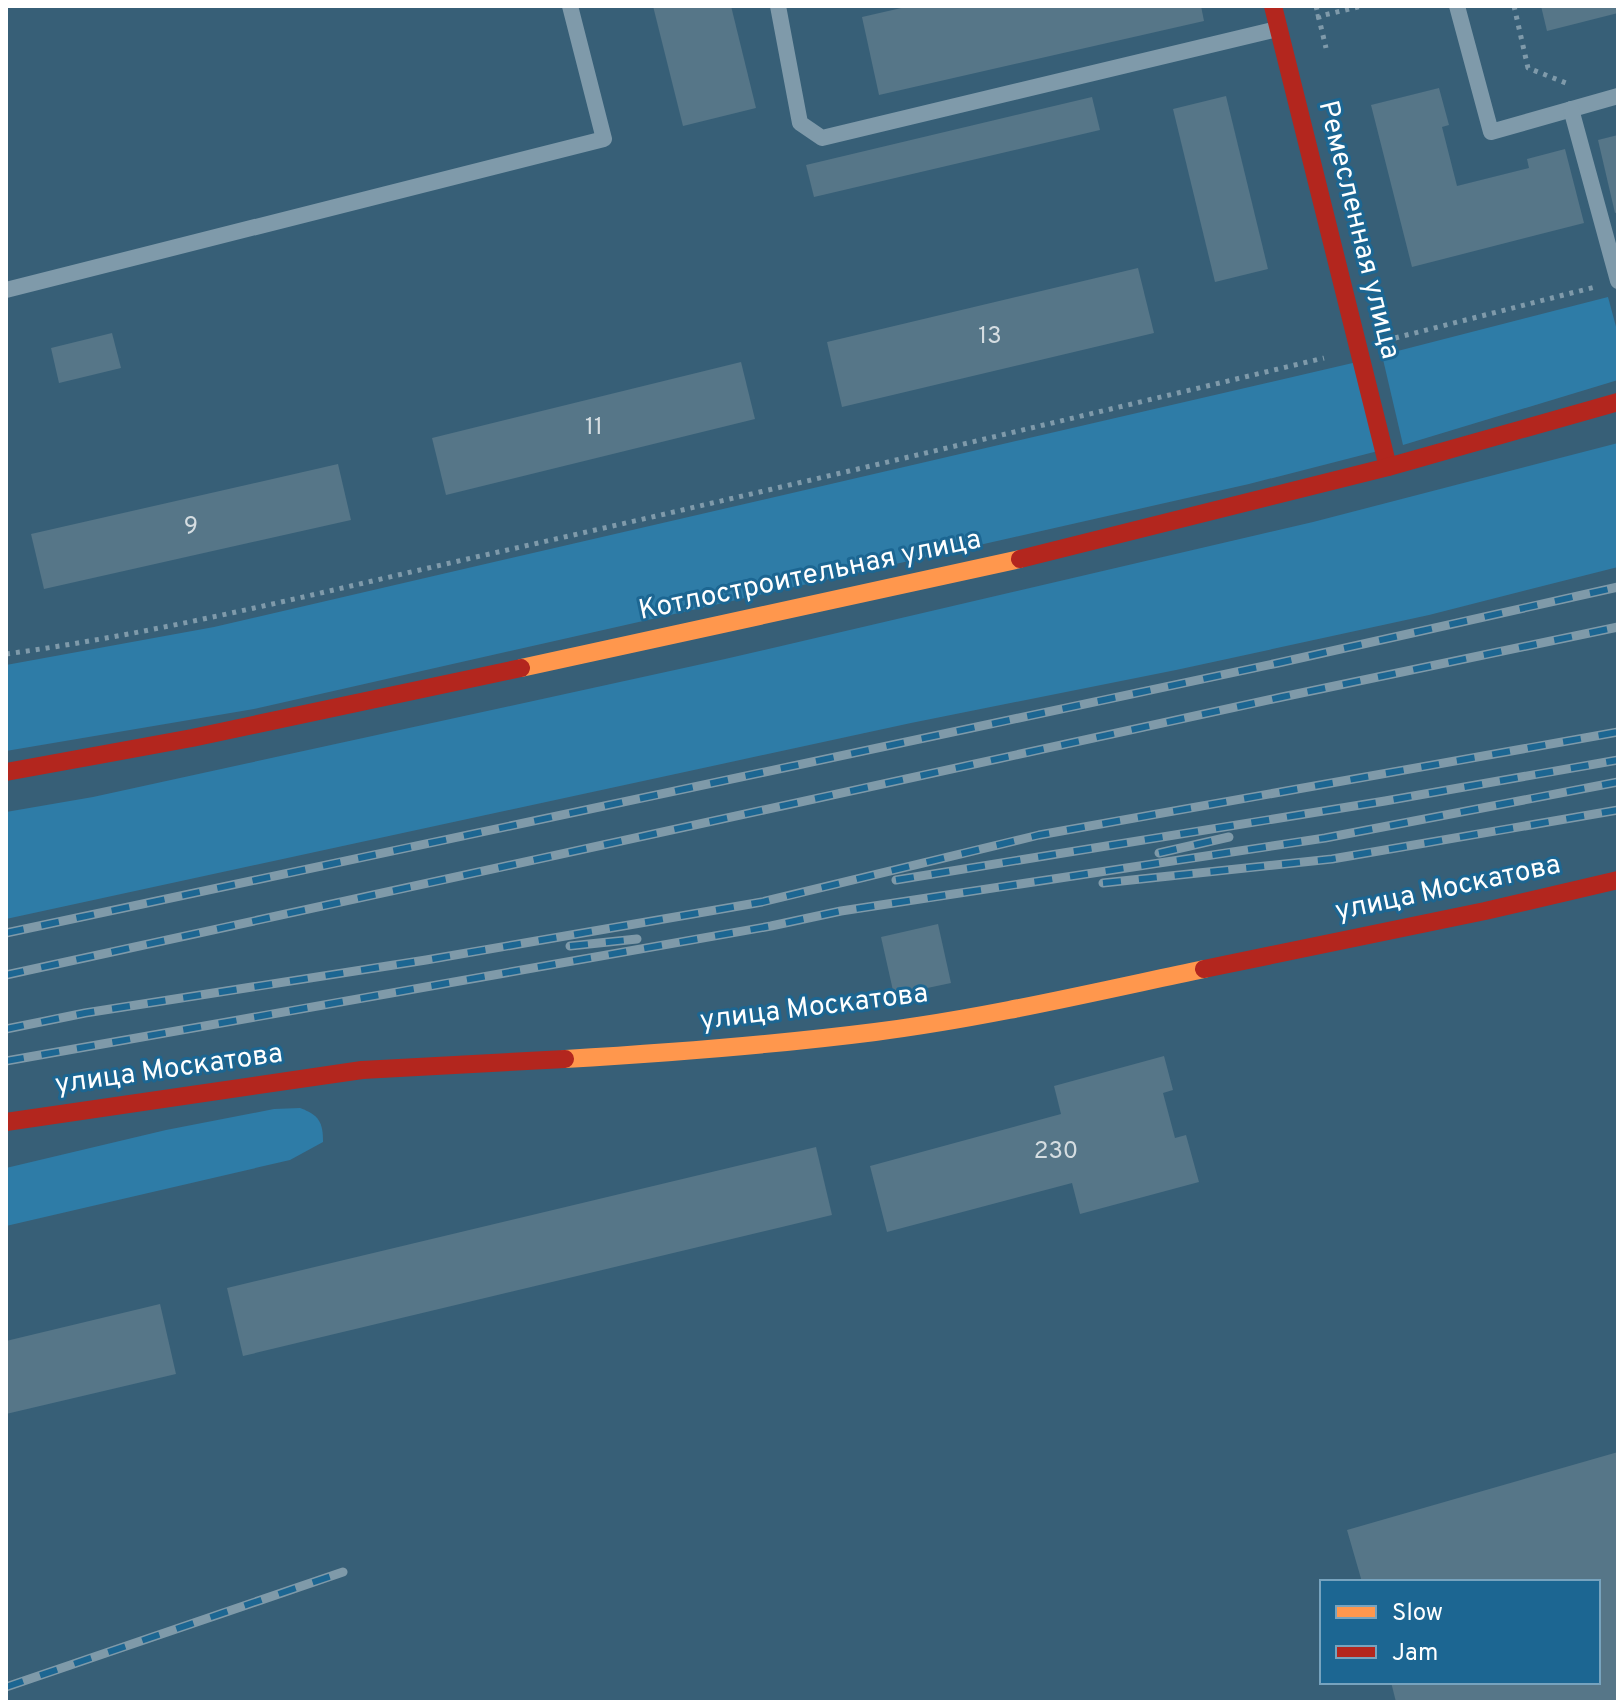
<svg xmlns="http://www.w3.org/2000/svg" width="1624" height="1708" viewBox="0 0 1624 1708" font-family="Overpass,sans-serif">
	<rect width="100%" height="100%" fill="#375f77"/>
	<g fill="#2e7ca7">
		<polygon points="1608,297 1618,334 1618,380 1403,445 1382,355"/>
		<polygon points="1357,362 1378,451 1249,484 254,709 6,751 6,665 214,627"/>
		<polygon points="1618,443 1618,567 1429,615 1176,670 911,723 6,919 6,812 93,797 725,659 1313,522"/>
		<path d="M300,1108c19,7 23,14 23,34l-33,18 -284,66v-58l160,-38 108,-21z"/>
	</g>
	<g fill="#567688">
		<polygon points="653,6 731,6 756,108 683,126"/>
		<polygon points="910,6 1201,6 1204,21 879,95 862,17"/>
		<polygon points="1541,6 1618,6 1618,13 1547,31"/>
		<polygon points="1439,88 1449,125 1442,127 1457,186 1529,168 1527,159 1565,149 1584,223 1412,267 1371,105"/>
		<polygon points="1226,96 1268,269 1215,282 1173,109"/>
		<polygon points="1092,97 1100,130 814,197 806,165"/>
		<polygon points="1618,135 1618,212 1615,213 1598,140"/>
		<polygon points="1138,268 1154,333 842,407 827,342"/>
		<polygon points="112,333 121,368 59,383 51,348"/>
		<polygon points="741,362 755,419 446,495 432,438"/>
		<polygon points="338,464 351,520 44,589 31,534"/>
		<polygon points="938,924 951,983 894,995 881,937"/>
		<polygon points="1164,1056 1173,1090 1163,1093 1175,1138 1186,1135 1199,1182 1080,1214 1072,1183 887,1232 870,1166 1061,1114 1054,1086"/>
		<polygon points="816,1147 832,1215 243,1356 227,1288"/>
		<polygon points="160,1304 176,1374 6,1414 6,1341"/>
		<polygon points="1618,1452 1618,1702 1396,1702 1391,1682 1598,1682 1598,1582 1362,1582 1347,1530"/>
	</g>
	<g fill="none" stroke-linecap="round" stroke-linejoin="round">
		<g stroke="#7f9aaa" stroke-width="5" stroke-dasharray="4 6" stroke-linecap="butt">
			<polyline points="1316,6 1326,48"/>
			<polyline points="1514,6 1528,68 1566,83 1571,82"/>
			<polyline points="1316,17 1362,6"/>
			<polyline points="1395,338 1595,287"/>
			<path d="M6,654c161,-22 320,-63 479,-99 280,-63 559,-130 839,-197"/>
		</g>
		<g stroke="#7f9aaa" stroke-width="16">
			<polyline points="778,6 800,123 822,138 1277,29"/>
			<polyline points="1457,6 1491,132 1618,96"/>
			<polyline points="1571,109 1618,281"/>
			<polyline points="6,290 604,139 570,6"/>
		</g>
		<g stroke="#ff974d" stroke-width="18">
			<polyline points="521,668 1020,559"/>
			<path d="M565,1059c103,-6 207,-14 310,-27 110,-14 220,-40 329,-63"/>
		</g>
		<g stroke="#b3261e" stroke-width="18">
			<polyline points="1273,6 1388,467"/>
			<polyline points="1020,559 1388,467 1618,402"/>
			<polyline points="6,772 192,738 521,668"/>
			<polyline points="1204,969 1485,911 1618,880"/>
			<polyline points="6,1122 362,1070 565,1059"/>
		</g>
		<defs>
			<g id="rail">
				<polyline points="1159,853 1229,837"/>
				<polyline points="896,880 1385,801 1618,760"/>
				<polyline points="1103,883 1332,859 1618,810"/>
				<polyline points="6,933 1278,663 1618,587"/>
				<polyline points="570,946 637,939"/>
				<polyline points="6,975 1282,697 1618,627"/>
				<polyline points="6,1029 85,1013 426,960 762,902 1039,835 1618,732"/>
				<polyline points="6,1061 771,926 841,911 1325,838 1618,782"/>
				<polyline points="6,1687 343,1572"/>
			</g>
		</defs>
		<use href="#rail" stroke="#7f9aa9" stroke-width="9"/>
		<use href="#rail" stroke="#1c6692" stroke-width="6" stroke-dasharray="18" stroke-linecap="butt"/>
	</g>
	<g text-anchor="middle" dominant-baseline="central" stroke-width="6" stroke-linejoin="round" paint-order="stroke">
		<g font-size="24" fill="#d5dde1">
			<text x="990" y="337">13</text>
			<text x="594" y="428">11</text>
			<text x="191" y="527">9</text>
			<text x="1056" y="1152">230</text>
		</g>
		<g font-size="28" fill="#fff" stroke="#1c6692">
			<text transform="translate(1358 230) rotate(76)">Ремесленная улица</text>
			<text transform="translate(810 576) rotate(-12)">Котлостроительная улица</text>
			<text transform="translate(1448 889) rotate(-12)">улица Москатова</text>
			<text transform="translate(814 1008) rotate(-7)">улица Москатова</text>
			<text transform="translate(169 1070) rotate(-8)">улица Москатова</text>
		</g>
	</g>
	<rect width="1624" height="1708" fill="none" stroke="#ffffff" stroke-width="16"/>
	<rect x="1320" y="1580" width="280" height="104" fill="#1c6692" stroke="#77a3be" stroke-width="2"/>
	<rect x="1336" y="1606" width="40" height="12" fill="#ff974d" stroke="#77a3be" stroke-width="2"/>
	<text x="1392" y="1620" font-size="24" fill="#ffffff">Slow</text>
	<rect x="1336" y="1646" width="40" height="12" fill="#b3261e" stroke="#77a3be" stroke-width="2"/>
	<text x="1392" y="1660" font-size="24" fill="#ffffff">Jam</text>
</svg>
